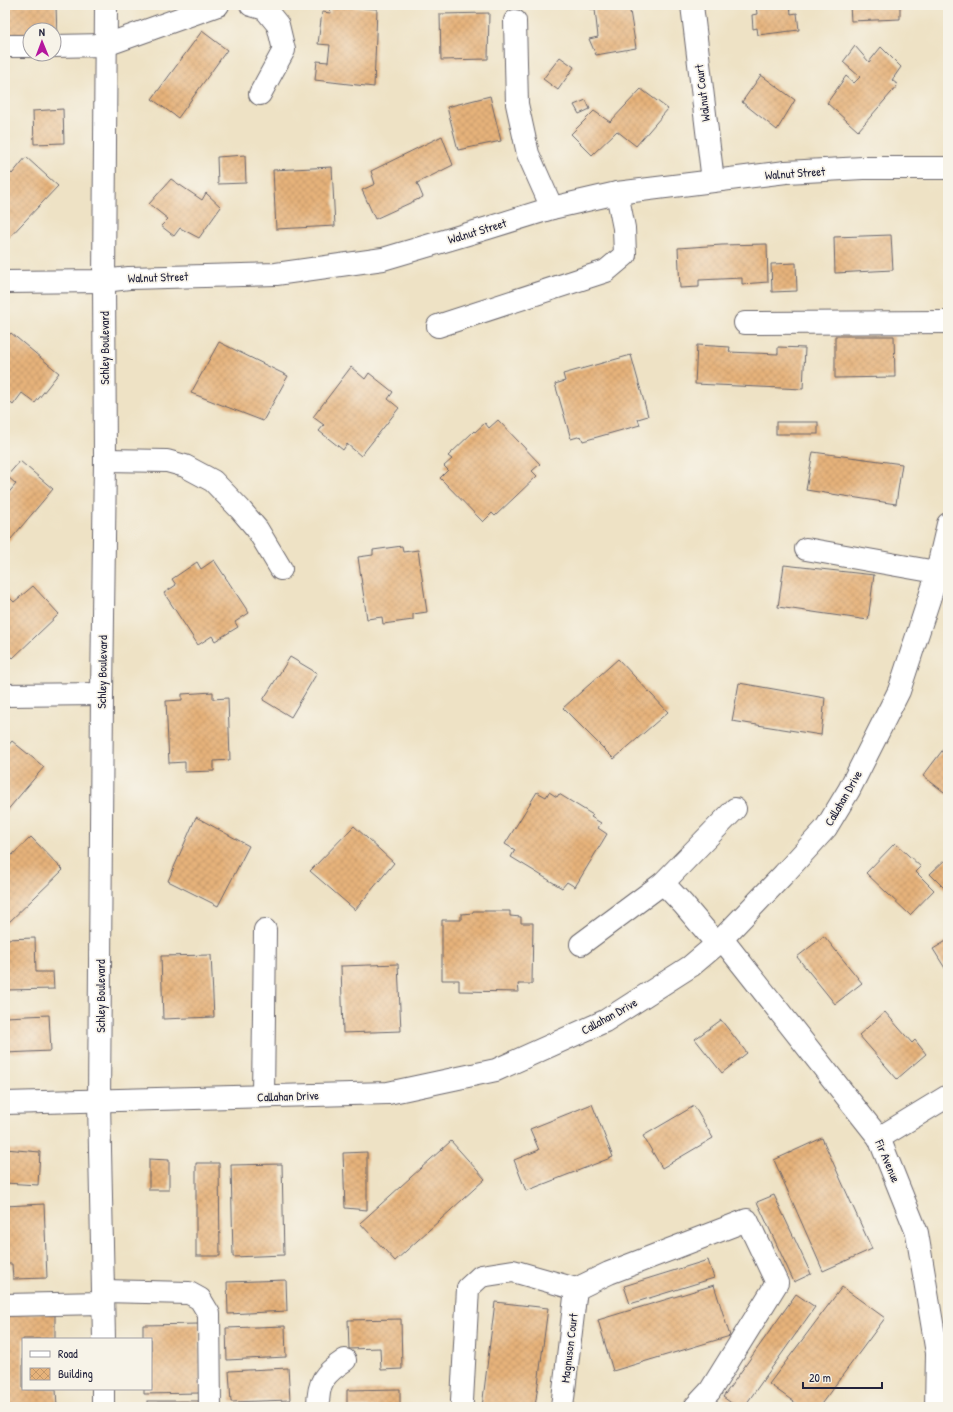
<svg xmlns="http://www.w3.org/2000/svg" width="953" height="1412" viewBox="0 0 953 1412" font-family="'Patrick Hand',sans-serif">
	<defs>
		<pattern id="building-cross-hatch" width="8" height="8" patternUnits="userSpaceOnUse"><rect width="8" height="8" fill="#e6b27a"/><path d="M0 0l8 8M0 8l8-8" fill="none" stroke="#c5996a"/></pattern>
	</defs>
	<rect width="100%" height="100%" fill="#f7f3e8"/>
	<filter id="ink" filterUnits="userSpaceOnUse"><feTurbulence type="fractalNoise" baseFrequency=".025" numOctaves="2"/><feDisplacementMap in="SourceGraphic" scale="8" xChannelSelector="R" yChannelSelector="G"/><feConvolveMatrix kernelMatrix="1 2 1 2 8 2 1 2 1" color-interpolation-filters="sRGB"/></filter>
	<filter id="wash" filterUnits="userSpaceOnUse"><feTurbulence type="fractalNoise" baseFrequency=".012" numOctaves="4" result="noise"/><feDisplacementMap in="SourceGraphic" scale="16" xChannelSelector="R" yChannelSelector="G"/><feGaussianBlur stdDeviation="0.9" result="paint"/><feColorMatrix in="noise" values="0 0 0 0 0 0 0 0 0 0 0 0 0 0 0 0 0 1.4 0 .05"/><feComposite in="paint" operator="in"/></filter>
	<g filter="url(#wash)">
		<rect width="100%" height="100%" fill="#eee2c5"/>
		<g id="blocks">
			<g fill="url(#building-cross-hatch)">
				<polygon points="5,5 56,5 57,38 54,38 54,30 30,30 30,39 5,40"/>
				<polygon points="329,5 377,9 374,87 315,80 317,61 328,62 330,45 318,44 322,12 331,13"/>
				<polygon points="588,5 629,5 636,48 596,55 589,39 598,37 595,9 589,9"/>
				<polygon points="756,5 790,5 791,14 797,13 799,30 758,35 757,28 753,29 752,15 757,14"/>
				<polygon points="850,5 900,5 900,19 851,21"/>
				<polygon points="489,13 488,59 441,60 440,14"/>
				<polygon points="202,31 227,50 178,118 152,99"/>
				<polygon points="855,46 869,62 881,47 901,67 892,80 898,85 858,131 827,103 846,76 854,83 860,77 843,62"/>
				<polygon points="560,57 574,67 558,90 543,79"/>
				<polygon points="761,75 795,100 777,130 742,102"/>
				<polygon points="641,89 668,109 636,146 617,131 592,155 571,134 594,111 610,122"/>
				<polygon points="490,96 501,141 458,150 447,107"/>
				<polygon points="586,100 590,109 579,114 574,105"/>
				<polygon points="63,109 64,143 34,144 33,111"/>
				<polygon points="442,136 453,165 417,183 423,197 375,219 362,190 375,184 371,171"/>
				<polygon points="245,155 246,183 218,184 217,157"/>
				<polygon points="26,157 58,186 5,242 5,167 12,174"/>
				<polygon points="332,167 335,226 276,229 273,170"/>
				<polygon points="171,179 202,200 206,193 221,207 199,238 180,228 174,236 161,226 168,219 149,204"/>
				<polygon points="891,235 893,270 835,273 834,237"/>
				<polygon points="767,244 768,282 742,284 742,278 699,280 699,287 680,288 678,248 722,245"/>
				<polygon points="796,263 797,291 772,292 771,264"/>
				<polygon points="11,333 59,373 35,403 22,393 13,405 5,398 5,340"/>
				<polygon points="835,336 894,336 895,377 835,378"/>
				<polygon points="219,342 288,376 263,421 191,393"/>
				<polygon points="697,345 730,347 729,352 778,354 778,347 805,348 803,389 695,384"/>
				<polygon points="631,355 648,416 638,419 640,425 583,441 581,436 571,439 555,384 565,381 563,374"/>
				<polygon points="351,367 365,379 369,373 393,392 388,399 399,408 361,456 347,444 343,450 319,431 324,425 313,417"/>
				<polygon points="498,420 540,464 532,471 537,476 495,516 492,513 483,522 440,478 448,470 444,466 452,459 448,456 474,431 475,432 485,423 489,428"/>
				<rect x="776" y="422" width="42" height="12"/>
				<polygon points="813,452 902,464 896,504 806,490"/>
				<polygon points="20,461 53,489 6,545 5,544 5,497 16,484 7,476"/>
				<polygon points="402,546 403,552 418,550 427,612 413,614 413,620 383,624 382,617 367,619 358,557 373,555 373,550"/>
				<polygon points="214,560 249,613 235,622 238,627 215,641 212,636 198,645 164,593 176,585 172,579 197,562 201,569"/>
				<polygon points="784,565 874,575 868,620 778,607"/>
				<polygon points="33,586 59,614 13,658 5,650 5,593 14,602"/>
				<polygon points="290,657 317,673 291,717 263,700"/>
				<polygon points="618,659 668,712 614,759 563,708"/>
				<polygon points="739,683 825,698 821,735 732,721"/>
				<polygon points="213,692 213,699 228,698 230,760 214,761 214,771 185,772 185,762 169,763 166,701 182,700 182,694"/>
				<polygon points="12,741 44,767 5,813 5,762 7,760 5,758 5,749"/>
				<polygon points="948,743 948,795 923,776"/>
				<polygon points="537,792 546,797 549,792 557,797 559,794 593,815 591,817 601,823 598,828 607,834 575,887 567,882 562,888 511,857 515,850 505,844"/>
				<polygon points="196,817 249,846 218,906 168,881"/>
				<polygon points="354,826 394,863 355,910 310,871"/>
				<polygon points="31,837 63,870 7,924 5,923 5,851 10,857"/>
				<polygon points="895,843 921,867 916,872 934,890 910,915 866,873"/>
				<polygon points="947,858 948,860 948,892 930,874"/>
				<polygon points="473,911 510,911 510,916 521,917 521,923 533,923 532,984 518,984 519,992 459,991 459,980 442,980 442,920 461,920 461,914 473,913"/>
				<polygon points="824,936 862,983 835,1004 797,957"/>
				<polygon points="35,938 36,972 53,972 54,989 5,990 5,939"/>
				<polygon points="948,940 948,973 933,949"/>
				<polygon points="211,955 214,1017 163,1019 161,956"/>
				<polygon points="398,964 401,1031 343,1033 341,966"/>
				<polygon points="885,1012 912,1043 915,1040 926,1054 897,1079 859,1035"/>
				<polygon points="49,1015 51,1051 5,1053 5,1017"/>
				<polygon points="721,1020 747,1053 722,1073 695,1039"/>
				<polygon points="592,1104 613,1157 526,1191 514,1160 539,1150 530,1129"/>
				<polygon points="694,1106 713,1138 662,1168 643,1136"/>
				<polygon points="822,1138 872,1249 823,1271 774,1160"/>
				<polygon points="451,1141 485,1179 395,1261 360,1223"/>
				<polygon points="5,1149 40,1152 38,1185 5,1183"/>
				<polygon points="367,1152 367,1210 345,1208 343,1153"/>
				<polygon points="149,1159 169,1160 169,1190 149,1190"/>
				<polygon points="196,1163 219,1163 220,1256 196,1256"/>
				<polygon points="282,1164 284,1255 233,1257 231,1165"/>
				<polygon points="948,1173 948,1185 944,1174"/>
				<polygon points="774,1195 811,1274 794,1282 757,1202"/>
				<polygon points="44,1204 47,1278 13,1279 12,1264 5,1264 5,1206"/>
				<polygon points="708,1260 714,1278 630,1304 624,1286"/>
				<polygon points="286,1280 287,1311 228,1314 227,1282"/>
				<polygon points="714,1285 730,1336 613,1371 598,1320"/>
				<polygon points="842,1287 885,1318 819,1407 801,1407 769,1384"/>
				<polygon points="796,1294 815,1307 744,1407 737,1407 723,1397"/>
				<polygon points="495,1302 548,1308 535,1407 482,1407"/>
				<polygon points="55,1313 55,1339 23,1339 23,1389 56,1389 57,1407 5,1407 5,1314"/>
				<polygon points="401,1319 402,1369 381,1370 380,1348 349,1349 348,1320"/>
				<polygon points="199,1324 200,1393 144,1394 144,1389 151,1389 151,1339 143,1339 143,1325"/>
				<polygon points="285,1326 286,1357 227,1360 226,1328"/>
				<polygon points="288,1368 290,1400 231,1402 229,1371"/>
				<polygon points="400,1389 400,1407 347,1407 347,1390"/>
				<rect x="147" y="1401" width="56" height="6"/>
			</g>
		</g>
	</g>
	<g filter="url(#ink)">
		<use href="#blocks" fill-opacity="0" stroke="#69656b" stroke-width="1"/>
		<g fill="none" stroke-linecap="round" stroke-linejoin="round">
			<defs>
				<g id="minor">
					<polyline points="251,5 265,9 278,25 284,50 260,94"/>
					<polyline points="692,5 713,181"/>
					<polyline points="515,21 517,104 528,154 552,208"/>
					<polyline points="5,46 30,46"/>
					<polyline points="54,46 106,45 218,5"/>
					<polyline points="5,282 104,281 129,278 276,274 383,259 488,228 552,208 617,193 786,172 863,168 948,168"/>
					<polyline points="745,323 948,322"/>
					<polyline points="438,326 606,271 625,255 624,228 617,193"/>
					<polyline points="105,460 167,461 185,466 213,481 240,509 257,529 281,569"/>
					<polyline points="806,549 936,572"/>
					<polyline points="5,695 102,694"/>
					<polyline points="663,883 735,809"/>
					<polyline points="722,939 879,1138 917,1233 937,1353 936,1407"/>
					<polyline points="581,944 663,883 683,904 717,944"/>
					<polyline points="263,1096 265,930"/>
					<polyline points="5,1103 388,1093 496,1070 605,1021 691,966 717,944 784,874 826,828 849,790 899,691 934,584 948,524"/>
					<polyline points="879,1138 948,1096"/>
					<polyline points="103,1291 189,1293 200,1299 209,1314 210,1407"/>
					<polyline points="5,1305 103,1303"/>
					<polyline points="104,1339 99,1102 102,694 105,460 104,281 106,5"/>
					<polyline points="462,1401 468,1288 481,1276 513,1271 576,1289 609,1273 747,1220 777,1283 710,1391 695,1407"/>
					<polyline points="103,1407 103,1389"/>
					<path d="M318,1407c0,-26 6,-33 27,-47"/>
					<polyline points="562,1407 576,1289"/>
				</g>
			</defs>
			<use href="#minor" stroke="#69656b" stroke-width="24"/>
			<use href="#minor" stroke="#fff" stroke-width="22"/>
		</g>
	</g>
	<g text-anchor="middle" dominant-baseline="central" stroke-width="3.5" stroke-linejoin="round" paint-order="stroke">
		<g font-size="12" fill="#22223b" stroke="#f7f3e8">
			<text transform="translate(702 93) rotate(-97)">Walnut Court</text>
			<text transform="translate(795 173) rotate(-4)">Walnut Street</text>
			<text transform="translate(477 231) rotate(-17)">Walnut Street</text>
			<text transform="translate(158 277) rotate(-2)">Walnut Street</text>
			<text transform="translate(104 348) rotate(-90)">Schley Boulevard</text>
			<text transform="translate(102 672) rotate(-89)">Schley Boulevard</text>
			<text transform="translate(843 798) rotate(-60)">Callahan Drive</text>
			<text transform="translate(100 996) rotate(-90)">Schley Boulevard</text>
			<text transform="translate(609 1016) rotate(-29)">Callahan Drive</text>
			<text transform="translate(288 1096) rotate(-2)">Callahan Drive</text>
			<text transform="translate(888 1161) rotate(67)">Fir Avenue</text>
			<text transform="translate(569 1348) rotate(-83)">Magnuson Court</text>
		</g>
	</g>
	<rect width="953" height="1412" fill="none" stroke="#f7f3e8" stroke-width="20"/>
	<rect x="22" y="1338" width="130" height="52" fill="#f7f3e8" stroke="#a29fa3"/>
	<rect x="30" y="1351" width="20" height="6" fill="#ffffff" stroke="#a29fa3"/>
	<text x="58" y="1358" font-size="12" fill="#22223b">Road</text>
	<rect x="30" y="1368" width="20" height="12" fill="url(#building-cross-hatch)" stroke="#a29fa3"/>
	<text x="58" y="1378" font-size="12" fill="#22223b">Building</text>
	<g transform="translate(42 42) rotate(359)"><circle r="19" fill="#f7f3e8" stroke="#a29fa3"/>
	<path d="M0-3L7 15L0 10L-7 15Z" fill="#b5179e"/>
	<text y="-6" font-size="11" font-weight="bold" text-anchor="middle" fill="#22223b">N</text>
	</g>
	<path d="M803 1382v6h79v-6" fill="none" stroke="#22223b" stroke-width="2"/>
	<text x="809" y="1382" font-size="12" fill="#22223b" stroke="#f7f3e8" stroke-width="3" paint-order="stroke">20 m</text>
</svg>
